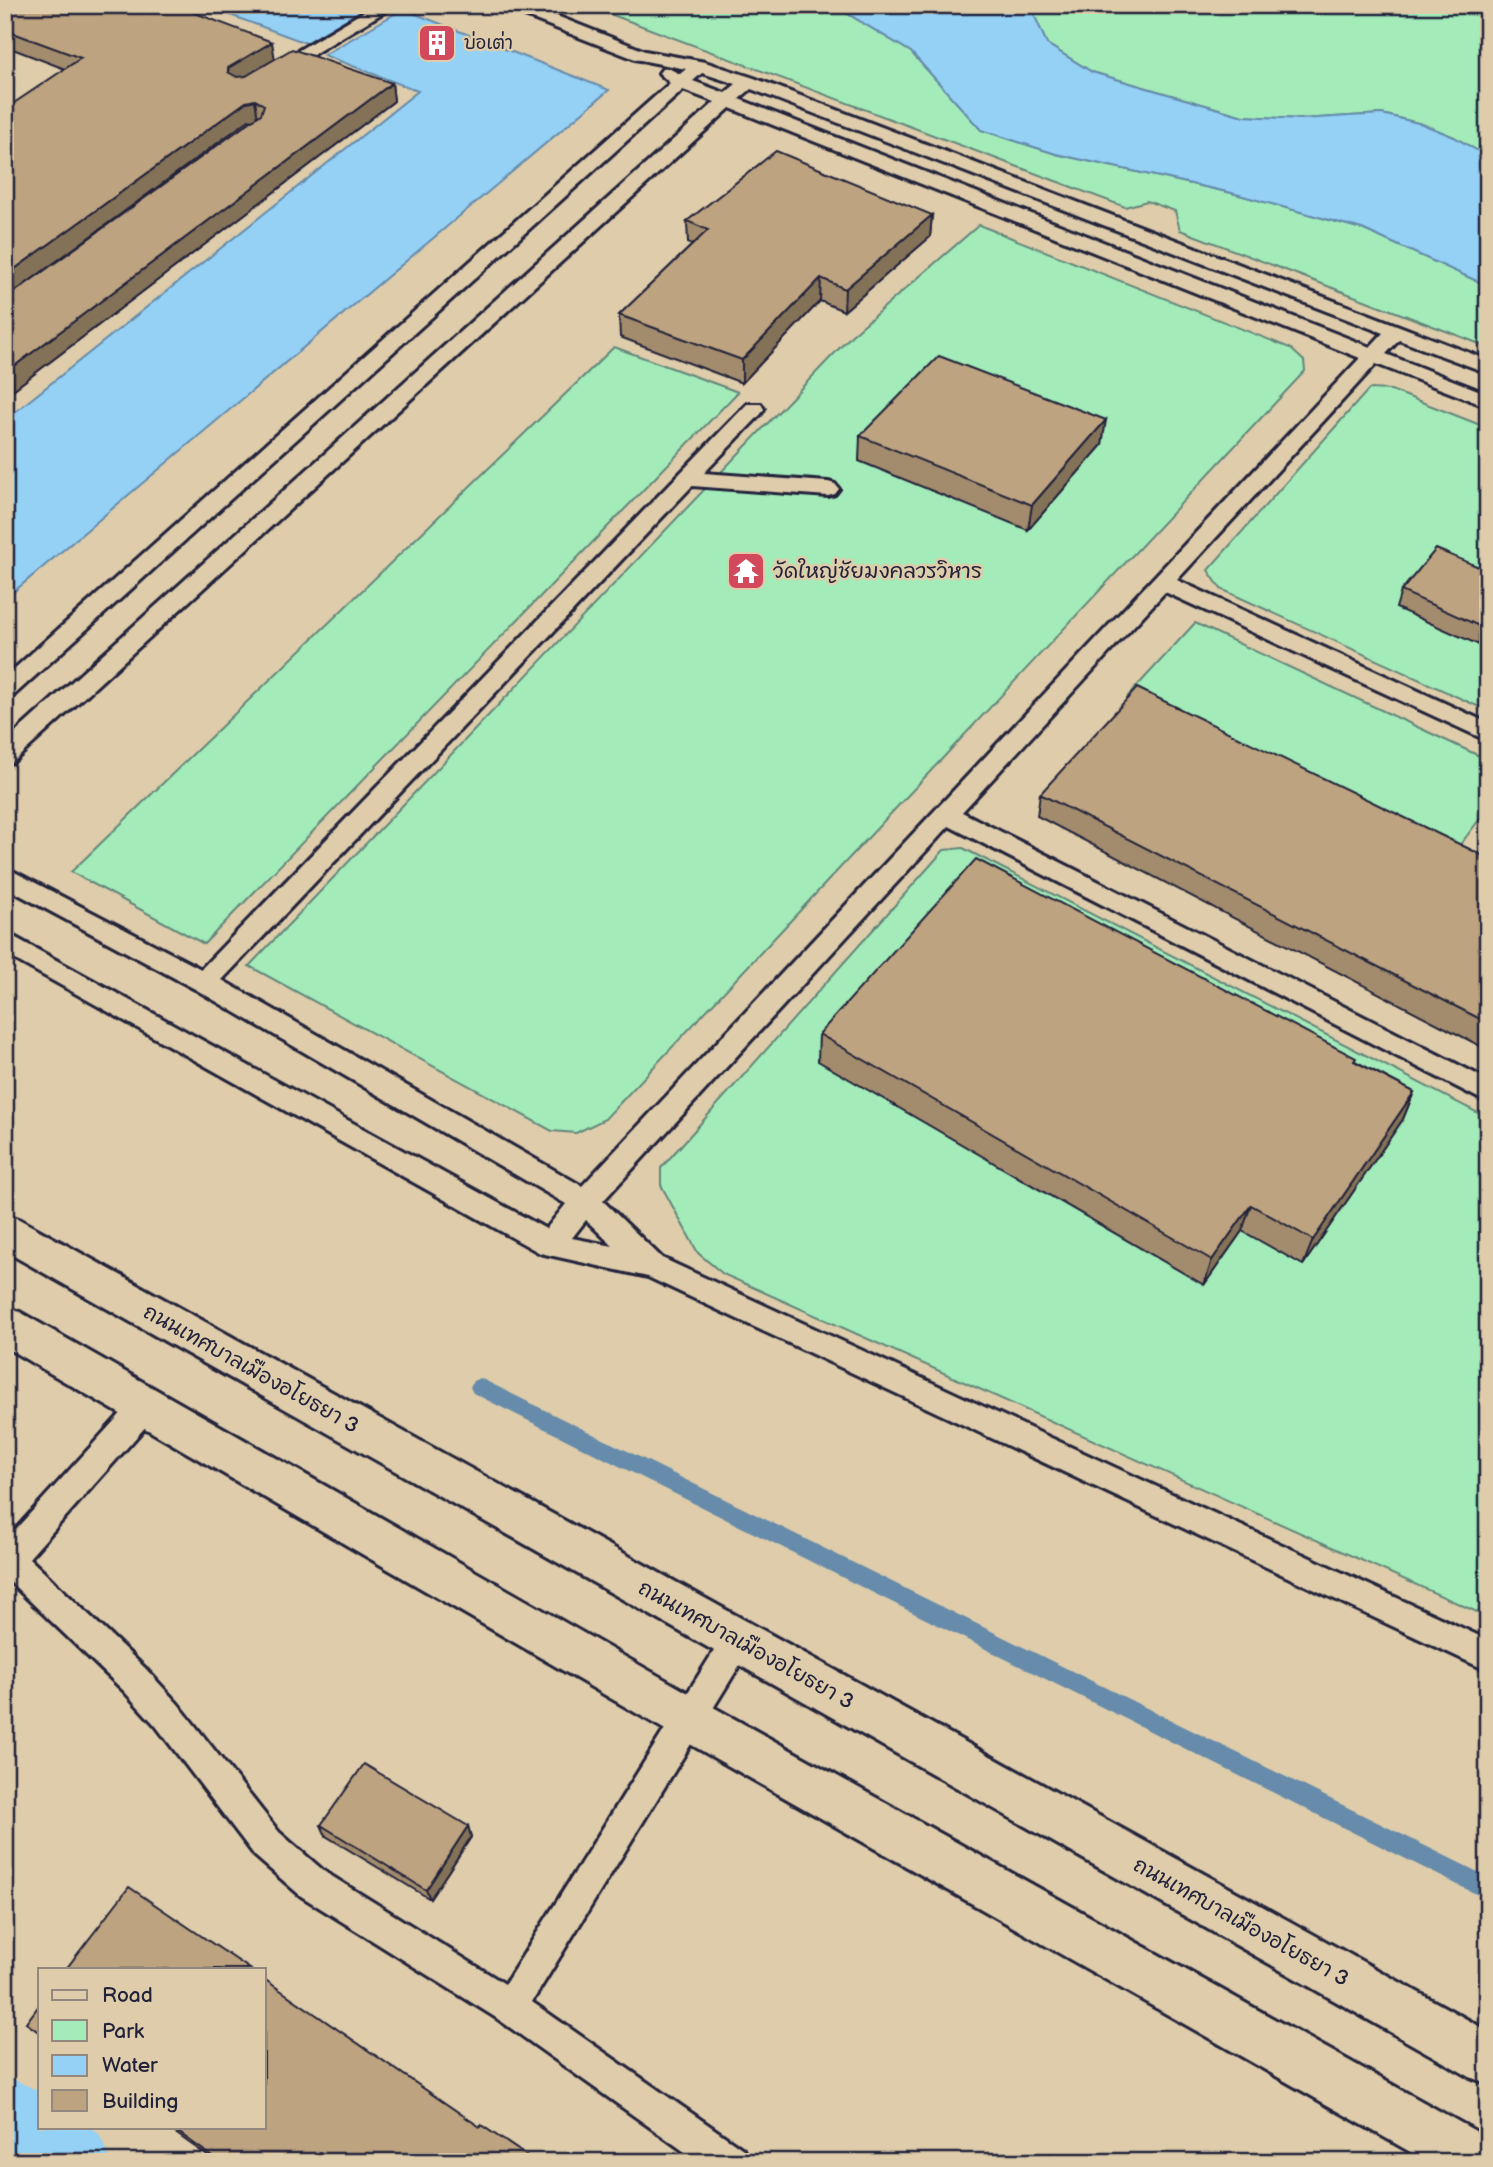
<svg xmlns="http://www.w3.org/2000/svg" width="1493" height="2167" viewBox="0 0 1493 2167" font-family="'Balsamiq Sans','Playpen Sans Thai',sans-serif">
	<rect width="100%" height="100%" fill="#deccaa"/>
	<filter id="ink" filterUnits="userSpaceOnUse"><feTurbulence type="fractalNoise" baseFrequency=".0143" numOctaves="2"/><feDisplacementMap in="SourceGraphic" scale="14" xChannelSelector="R" yChannelSelector="G"/><feConvolveMatrix kernelMatrix="1 2 1 2 8 2 1 2 1" color-interpolation-filters="sRGB"/></filter>
	<g filter="url(#ink)">
		<g fill="#a3ebb9" stroke="#62867a" stroke-width="2">
			<polygon points="586,5 839,5 840,9 911,52 981,130 1056,154 1232,193 1362,229 1488,286 1488,347 1180,230 1175,211 1147,201 1125,207"/>
			<polygon points="1032,5 1488,5 1488,157 1454,137 1422,124 1382,114 1301,119 1243,116 1092,72 1047,44 1030,7"/>
			<polygon points="979,225 1290,348 1304,361 1305,371 605,1119 576,1133 552,1131 249,966 852,335"/>
			<polygon points="614,347 738,392 204,944 71,872"/>
			<polygon points="1369,389 1391,390 1488,428 1488,711 1221,589 1208,570"/>
			<polygon points="1195,623 1488,760 1488,808 1453,854 1128,696"/>
			<polygon points="963,848 1488,1118 1488,1617 723,1274 698,1253 661,1185 661,1168 944,850"/>
		</g>
		<g fill="#94d1f5" stroke="#668bab" stroke-width="2">
			<polygon points="203,5 370,5 306,43"/>
			<polygon points="839,5 1032,5 1031,7 1047,44 1092,72 1243,116 1301,119 1382,114 1422,124 1454,137 1488,157 1488,286 1362,229 1232,193 1056,154 981,130 911,52 840,9"/>
			<polygon points="403,9 609,90 5,599 5,420 418,91 324,55"/>
		</g>
		<g fill="none" stroke-linecap="round" stroke-linejoin="round">
			<polygon fill="#668bab" fill-rule="evenodd" points="480,1378 1488,1877 1488,1900 473,1393 470,1387 473,1381"/>
			<polygon fill="#94d1f5" fill-rule="evenodd" points="5,2075 40,2092 40,2127 90,2127 99,2134 111,2162 5,2162"/>
			<defs>
				<g id="lane">
					<polygon points="375,5 396,5 280,74 268,74 265,70"/>
					<path d="M505,5h24l116,46 60,11 49,16 734,282v13l-89,-33 -13,14 102,40v13l-112,-43 -199,216 311,143v18l-323,-149 -203,220 526,268v23l-539,-277 -346,375 59,57 826,382v31l-840,-394 -108,-24 -535,-299v-22l541,297 20,-25 -371,-215 -190,-102v-20l196,102 546,-565h14l3,5 -3,5 -57,59 124,9 7,2 4,5 -4,5 -7,2 -136,-10 -470,494 360,206 778,-828 -630,-250 -717,654 -8,2v-22l710,-640 -32,-12 -670,606 -8,2v-21l665,-594 -11,-10 3,-4 6,-1 12,6 6,-5 -51,-10 -128,-50zM702,73l34,11 -11,9 -32,-12zM751,89l632,244 -13,14 -631,-248zM586,1220l27,26 -41,-8z"/>
					<polygon points="146,1393 156,1397 161,1406 156,1415 29,1558 145,1668 178,1704 279,1832 325,1872 505,1984 727,1630 738,1625 749,1630 754,1640 749,1650 532,2002 743,2149 748,2162 699,2162 498,2019 301,1896 255,1856 156,1726 123,1690 5,1577 5,1541 136,1397"/>
				</g>
				<g id="secondary">
					<polygon points="5,1214 19,1219 1488,2031 1488,2084 1470,2077 5,1251"/>
					<polygon points="5,1307 20,1312 706,1703 1488,2138 1488,2162 1428,2162 674,1735 5,1347"/>
				</g>
			</defs>
			<use href="#lane" stroke="#22223b" stroke-width="6"/>
			<use href="#secondary" stroke="#22223b" stroke-width="6"/>
			<use href="#lane" fill="#deccaa" fill-rule="evenodd"/>
			<use href="#secondary" fill="#deccaa" fill-rule="evenodd"/>
		</g>
		<g fill="#a38c6d" stroke="#22223b" stroke-width="2">
			<polygon points="5,5 392,83 394,101 5,396 5,299 254,119 249,120 65,69 5,46"/>
			<polygon points="932,215 930,237 844,311 820,301 742,383 620,337 619,315 692,245 688,243 687,221"/>
			<polygon points="860,436 1102,445 1028,530 859,461"/>
			<polygon points="1488,556 1488,649 1396,608 1401,591 1479,567"/>
			<polygon points="1040,794 1488,858 1488,1050 1037,816"/>
			<polygon points="819,1034 1355,1061 1414,1092 1403,1119 1303,1265 1242,1231 1204,1285 818,1061"/>
			<polygon points="321,1825 468,1826 471,1837 430,1899 326,1836"/>
			<polygon points="167,2127 480,2127 536,2162 216,2162"/>
		</g>
		<g fill="#847259" stroke="#22223b" stroke-width="2">
			<polygon points="272,42 275,60 232,86 228,68"/>
			<polygon points="392,83 394,101 5,396 5,373"/>
			<polygon points="255,100 258,119 249,120 5,299 5,276 246,102"/>
			<polygon points="932,215 930,237 844,311 845,289"/>
			<polygon points="821,278 820,301 742,383 742,360"/>
			<polygon points="1106,420 1102,445 1028,530 1032,505"/>
			<polygon points="1414,1092 1403,1119 1303,1265 1313,1240"/>
			<polygon points="1251,1205 1242,1231 1204,1285 1212,1260"/>
			<polygon points="468,1826 471,1837 430,1899 426,1890"/>
		</g>
		<g fill="#bda37f" stroke="#22223b" stroke-width="2">
			<polygon points="5,5 174,5 272,42 228,68 228,72 237,77 246,76 292,49 392,83 5,373 5,299 261,114 264,105 255,100 246,102 5,276 5,109 81,58 5,30"/>
			<polygon points="776,151 932,215 845,289 821,278 742,360 619,315 708,230 687,221"/>
			<polygon points="939,356 1106,420 1032,505 860,436"/>
			<polygon points="1436,549 1479,567 1488,556 1488,630 1401,591"/>
			<polygon points="1137,688 1488,858 1488,1023 1040,794"/>
			<polygon points="976,859 1356,1058 1354,1061 1414,1092 1313,1240 1251,1205 1212,1260 819,1034"/>
			<polygon points="364,1764 468,1826 426,1890 321,1825"/>
			<polygon points="129,1887 250,1969 66,1969"/>
			<polygon points="264,1979 480,2127 481,2125 536,2162 220,2162 171,2127 264,2127"/>
			<polygon points="40,2004 40,2033 26,2023"/>
		</g>
	</g>
	<defs>
		<symbol id="building-square" viewBox="-11 -11 22 22"><rect x="-9" y="-9" width="18" height="18" rx="4" fill="#d1495b" stroke="#deccaa"/><path d="M-4-6H4V6H1V3H-1V6H-4ZM-2.5-4.3h1.7v1.8h-1.7ZM.8-4.3h1.7v1.8H.8ZM-2.5-1h1.7V.8h-1.7ZM.8-1h1.7V.8H.8Z" fill="#fff"/></symbol>
		<symbol id="temple-square" viewBox="-11 -11 22 22"><rect x="-9" y="-9" width="18" height="18" rx="4" fill="#d1495b" stroke="#deccaa"/><path d="M0-6L5-2H3V0L6.5 2.5H4V6H1.5V3h-3V6H-4V2.5H-6.5L-3 0V-2H-5Z" fill="#fff"/></symbol>
	</defs>
	<g fill-rule="evenodd">
		<use href="#building-square" x="415" y="21" width="44" height="44"/>
		<use href="#temple-square" x="724" y="549" width="44" height="44"/>
	</g>
	<g text-anchor="middle" dominant-baseline="central" stroke-width="5" stroke-linejoin="round" paint-order="stroke">
		<g font-size="18" fill="#22223b" stroke="#deccaa" text-anchor="start">
			<text x="464" y="43">บ่อเต่า</text>
		</g>
		<g font-size="21" fill="#22223b" stroke="#deccaa" text-anchor="start">
			<text x="773" y="571">วัดใหญ่ชัยมงคลวรวิหาร</text>
		</g>
		<g font-size="21" fill="#22223b" stroke="#deccaa">
			<text transform="translate(251 1369) rotate(29)">ถนนเทศบาลเมืองอโยธยา 3</text>
			<text transform="translate(746 1645) rotate(29)">ถนนเทศบาลเมืองอโยธยา 3</text>
			<text transform="translate(1241 1922) rotate(29)">ถนนเทศบาลเมืองอโยธยา 3</text>
		</g>
	</g>
	<rect width="1493" height="2167" fill="none" stroke="#deccaa" stroke-width="28"/>
	<rect x="14" y="14" width="1465" height="2139" fill="none" stroke="#22223b" stroke-width="2.5" filter="url(#ink)"/>
	<rect x="38" y="1968" width="228" height="161" fill="#deccaa" stroke="#93887e" stroke-width="2"/>
	<rect x="52" y="1990" width="35" height="10" fill="#deccaa" stroke="#93887e" stroke-width="2"/>
	<text x="102" y="2002" font-size="21" fill="#22223b">Road</text>
	<rect x="52" y="2020" width="35" height="21" fill="#a3ebb9" stroke="#93887e" stroke-width="2"/>
	<text x="102" y="2038" font-size="21" fill="#22223b">Park</text>
	<rect x="52" y="2055" width="35" height="21" fill="#94d1f5" stroke="#93887e" stroke-width="2"/>
	<text x="102" y="2072" font-size="21" fill="#22223b">Water</text>
	<rect x="52" y="2090" width="35" height="21" fill="#bda37f" stroke="#93887e" stroke-width="2"/>
	<text x="102" y="2108" font-size="21" fill="#22223b">Building</text>
</svg>
